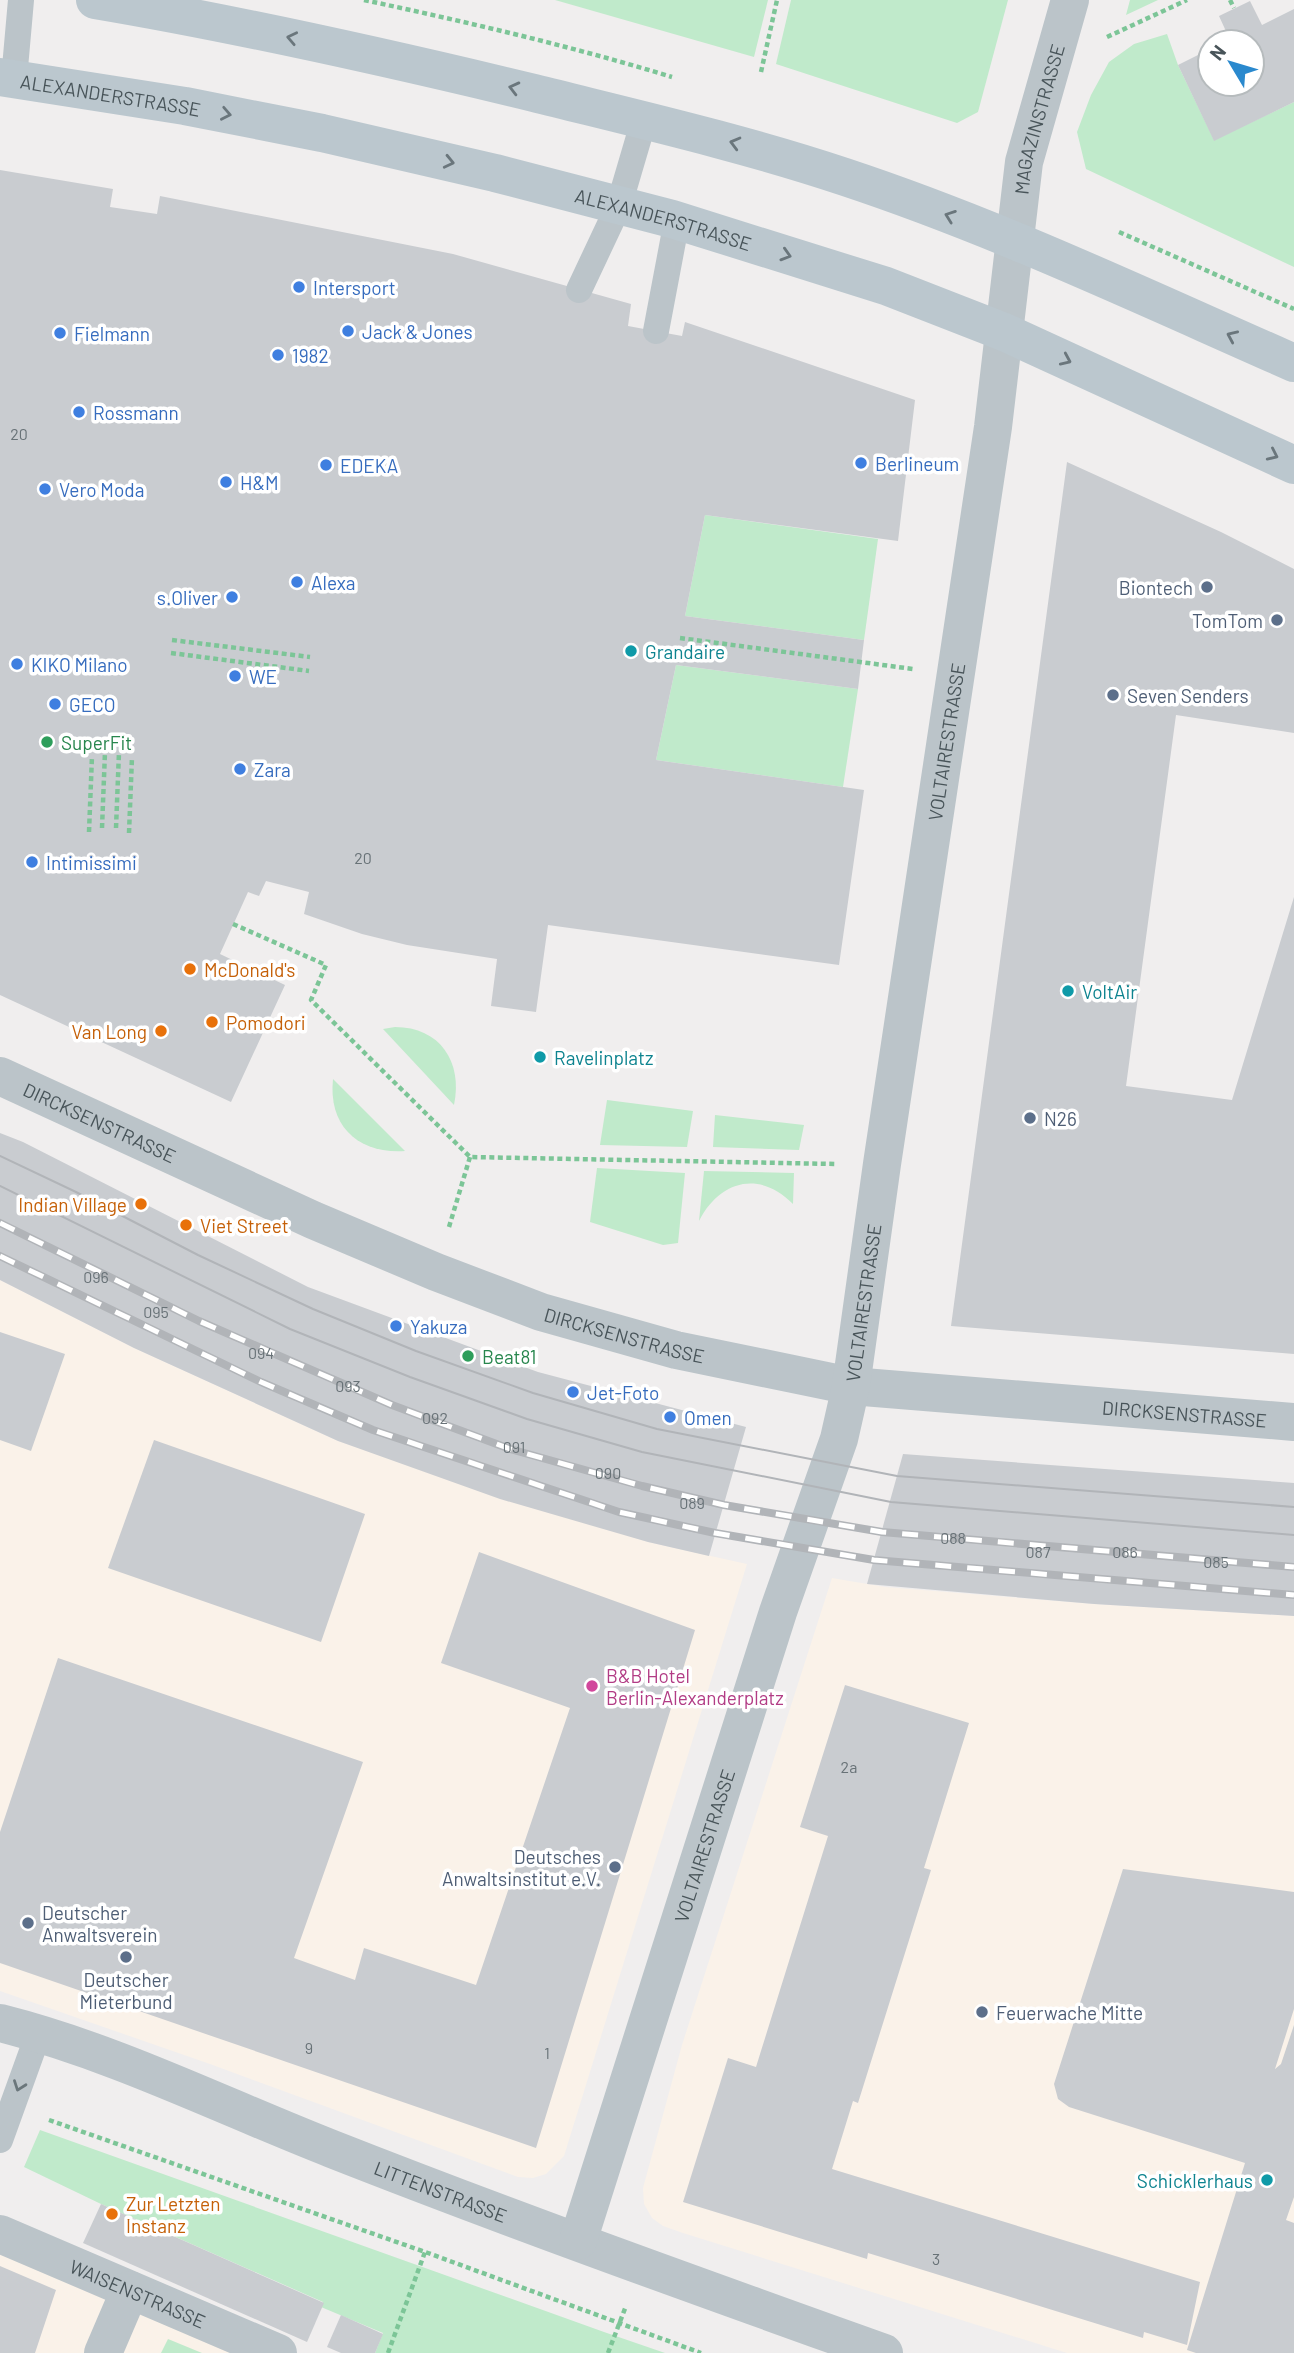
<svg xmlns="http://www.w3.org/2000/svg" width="1294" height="2353" viewBox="0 0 1294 2353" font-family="Barlow,sans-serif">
	<rect width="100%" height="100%" fill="#f0eeee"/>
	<g fill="#faf2e9">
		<polygon points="0,1280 134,1348 338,1441 648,1542 747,1564 564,2156 546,2174 533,2178 518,2177 210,2064 0,1991"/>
		<polygon points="832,1578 885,1587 1094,1604 1294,1616 1294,2353 1067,2353 683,2233 663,2226 652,2218 644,2204 643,2188 682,2045"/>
		<polygon points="0,2246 246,2353 0,2353"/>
	</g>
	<g fill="#c0eacb">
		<polygon points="555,0 768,0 754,57"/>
		<polygon points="791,0 1008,0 978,112 957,123 776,64"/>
		<polygon points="1130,0 1158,0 1126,15"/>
		<polygon points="1167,34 1178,65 1214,140 1294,102 1294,267 1086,169 1077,132 1091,95 1109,62 1134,44"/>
		<polygon points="705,515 878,539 864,640 685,616"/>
		<polygon points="676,665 858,689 843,787 656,760"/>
		<path d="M395,1027c45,0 68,35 59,78l-71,-76z"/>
		<path d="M333,1079l72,72c-47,3 -77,-25 -72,-72z"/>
		<polygon points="607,1100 693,1111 687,1147 600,1145"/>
		<polygon points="715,1115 804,1125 799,1150 713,1147"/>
		<polygon points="597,1168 685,1173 678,1243 663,1245 590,1222"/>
		<path d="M704,1171l90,2 -1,31c-33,-34 -73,-24 -94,17z"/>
		<polygon points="40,2130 604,2332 665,2353 375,2353 383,2333 321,2307 323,2302 101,2204 24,2167"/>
		<polygon points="168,2339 202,2353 161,2353"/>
	</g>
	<g fill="#c9ccd0">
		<polygon points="1250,1 1262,25 1294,9 1294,102 1214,141 1178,65 1210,49 1210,84 1252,84 1252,42 1225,42 1230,40 1219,16"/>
		<polygon points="0,170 113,189 110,207 157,214 160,196 453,254 631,304 628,326 682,336 685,322 915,400 898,541 705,515 685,616 864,640 858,689 676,665 656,760 864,790 839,965 548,925 536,1012 491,1006 497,959 407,945 362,934 304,914 309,892 266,881 259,896 248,892 220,954 285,985 231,1102 0,995"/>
		<polygon points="1067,462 1221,532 1294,569 1294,733 1176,715 1126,1086 1232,1100 1294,897 1294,1354 951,1326"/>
		<polygon points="0,1133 23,1142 308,1287 538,1372 746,1427 709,1556 648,1542 500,1499 338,1441 134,1348 0,1280"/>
		<polygon points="0,1332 65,1354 31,1451 0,1440"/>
		<polygon points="154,1440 365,1514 321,1642 108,1568"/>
		<polygon points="903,1454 1294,1483 1294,1616 1094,1604 867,1584"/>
		<polygon points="479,1552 695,1630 536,2148 0,1963 0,1832 58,1658 363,1762 294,1958 355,1980 364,1948 476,1985 570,1708 441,1663"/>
		<polygon points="845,1685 969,1723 924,1868 931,1870 858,2103 853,2101 832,2169 1200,2282 1187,2345 1144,2332 1143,2338 868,2253 867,2259 683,2202 728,2058 756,2067 828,1836 800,1827"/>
		<polygon points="1123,1869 1294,1892 1294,2009 1275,2069 1281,2064 1294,2025 1294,2197 1286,2220 1294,2223 1294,2353 1196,2353 1187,2350 1245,2163 1069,2107 1058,2099 1054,2084"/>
		<polygon points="101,2204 324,2303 307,2342 83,2243"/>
		<polygon points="0,2266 56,2290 35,2353 0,2353"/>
		<polygon points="341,2315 383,2334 375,2353 341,2353 327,2347"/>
	</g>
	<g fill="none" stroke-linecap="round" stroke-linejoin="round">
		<g stroke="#7cc597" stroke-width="4.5" stroke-dasharray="5 3.5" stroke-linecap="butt">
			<path d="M364,0c103,22 207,46 308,77"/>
			<polyline points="1230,0 1234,8"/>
			<polyline points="1107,37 1187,0"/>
			<polyline points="761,72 777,0"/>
			<polyline points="1119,232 1294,309"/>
			<polyline points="680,638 913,669"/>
			<polyline points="172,640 310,657"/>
			<polyline points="171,653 309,671"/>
			<polyline points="102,828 105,752"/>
			<polyline points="116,828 119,752"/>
			<polyline points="89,832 92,756"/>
			<polyline points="129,833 132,757"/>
			<polyline points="233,924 326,965 311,1000 470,1157 836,1164"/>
			<polyline points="449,1227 470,1157"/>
			<polyline points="49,2120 428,2253 701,2353"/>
			<polyline points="388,2353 425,2252"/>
			<polyline points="608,2353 626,2306"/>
		</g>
		<g stroke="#bbc4c9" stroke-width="26">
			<polyline points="14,79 21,0"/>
			<polyline points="579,290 619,205 644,120"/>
			<polyline points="656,331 677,220"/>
			<polyline points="0,2140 39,2032"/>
		</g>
		<g stroke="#bbc4c9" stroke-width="38">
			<path id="s1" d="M0,1076l313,144 123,52 105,40 135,38 175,36 443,36"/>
			<path id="s2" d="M0,2023c115,29 222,83 332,126 183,72 368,138 552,204"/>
			<path id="s3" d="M0,2234l278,119"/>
			<path id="s4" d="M578,2241l200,-629 61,-173 12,-53 31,-222 111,-737 31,-265 46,-162"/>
			<polyline points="103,2353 130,2290"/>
		</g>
		<g stroke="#bbc7ce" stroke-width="38">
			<path d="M95,0c148,25 294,58 439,93 104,26 209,50 311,84 154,51 301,121 449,186"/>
			<path id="s5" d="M0,77l185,29 137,27 173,40 177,46 214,67 118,46 290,133"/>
		</g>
		<g stroke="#b1b4b8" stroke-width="2">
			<polyline points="0,1156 76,1192 198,1255 313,1309 416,1351 533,1393 657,1429 897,1476 1294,1507"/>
			<polyline points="0,1186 290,1329 410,1377 527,1419 642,1452 891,1502 1294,1535"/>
		</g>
		<defs>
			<g id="rail">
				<polyline points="0,1223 199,1321 392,1405 510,1449 642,1486 724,1505 882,1532 1294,1567"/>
				<polyline points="0,1256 261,1382 373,1430 619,1512 715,1533 874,1560 1294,1595"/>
			</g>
		</defs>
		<use href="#rail" stroke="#b1b4b8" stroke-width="8"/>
		<use href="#rail" stroke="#fff" stroke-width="5" stroke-dasharray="16" stroke-linecap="butt"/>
	</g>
	<defs><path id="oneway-chevron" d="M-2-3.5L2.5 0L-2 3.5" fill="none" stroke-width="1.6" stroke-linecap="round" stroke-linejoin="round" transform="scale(1.75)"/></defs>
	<g stroke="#6a767c">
		<use href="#oneway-chevron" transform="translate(292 38) rotate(-168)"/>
		<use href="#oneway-chevron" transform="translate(514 88) rotate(-166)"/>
		<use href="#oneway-chevron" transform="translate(226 114) rotate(11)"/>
		<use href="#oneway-chevron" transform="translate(735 143) rotate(-165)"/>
		<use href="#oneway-chevron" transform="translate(449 162) rotate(13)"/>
		<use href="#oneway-chevron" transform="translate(950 216) rotate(-160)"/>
		<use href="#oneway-chevron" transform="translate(786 255) rotate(17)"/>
		<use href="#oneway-chevron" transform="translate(1232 336) rotate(-156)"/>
		<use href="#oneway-chevron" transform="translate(1066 360) rotate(24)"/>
		<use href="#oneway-chevron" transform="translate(1273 455) rotate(25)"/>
	</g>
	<use stroke="#6a767b" href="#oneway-chevron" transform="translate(19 2086) rotate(110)"/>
	<g fill="#3f7fe0" stroke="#fff" stroke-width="2.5">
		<circle cx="299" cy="287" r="7"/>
		<circle cx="348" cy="331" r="7"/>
		<circle cx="60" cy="333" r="7"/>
		<circle cx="278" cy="355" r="7"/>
		<circle cx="79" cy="412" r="7"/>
		<circle cx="861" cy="463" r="7"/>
		<circle cx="326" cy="465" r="7"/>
		<circle cx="226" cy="482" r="7"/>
		<circle cx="45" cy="489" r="7"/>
		<circle cx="297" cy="582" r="7"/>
		<circle cx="232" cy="597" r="7"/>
		<circle cx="17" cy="664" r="7"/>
		<circle cx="235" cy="676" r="7"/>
		<circle cx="55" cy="704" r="7"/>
		<circle cx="240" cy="769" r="7"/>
		<circle cx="32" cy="862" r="7"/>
		<circle cx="396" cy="1326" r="7"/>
		<circle cx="573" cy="1392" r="7"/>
		<circle cx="670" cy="1417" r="7"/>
	</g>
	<g fill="#5c6f8a" stroke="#fff" stroke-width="2.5">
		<circle cx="1207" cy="587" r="7"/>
		<circle cx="1277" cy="620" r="7"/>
		<circle cx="1113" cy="695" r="7"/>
		<circle cx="1030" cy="1118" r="7"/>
		<circle cx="615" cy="1867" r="7"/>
		<circle cx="28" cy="1923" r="7"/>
		<circle cx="126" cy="1957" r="7"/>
		<circle cx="982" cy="2012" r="7"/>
	</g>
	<g fill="#0f9aa8" stroke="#fff" stroke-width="2.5">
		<circle cx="631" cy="651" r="7"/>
		<circle cx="1068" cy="991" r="7"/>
		<circle cx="540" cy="1057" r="7"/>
		<circle cx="1267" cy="2180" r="7"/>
	</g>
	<g fill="#2e9e5b" stroke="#fff" stroke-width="2.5">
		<circle cx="47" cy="742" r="7"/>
		<circle cx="468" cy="1356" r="7"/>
	</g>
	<g fill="#e8710a" stroke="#fff" stroke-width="2.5">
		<circle cx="190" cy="969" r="7"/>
		<circle cx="212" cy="1022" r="7"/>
		<circle cx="161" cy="1031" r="7"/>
		<circle cx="141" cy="1204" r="7"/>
		<circle cx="186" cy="1225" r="7"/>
		<circle cx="112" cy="2214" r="7"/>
	</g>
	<circle fill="#d1479c" stroke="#fff" stroke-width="2.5" cx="592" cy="1686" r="7"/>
	<g text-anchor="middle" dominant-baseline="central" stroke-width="7" stroke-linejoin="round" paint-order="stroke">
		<g font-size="16" fill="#687277">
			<text x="19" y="433">20</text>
			<text x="363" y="857">20</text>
			<text x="96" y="1276">096</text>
			<text x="156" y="1311">095</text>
			<text x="261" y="1352">094</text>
			<text x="348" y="1385">093</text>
			<text x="435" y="1417">092</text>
			<text x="514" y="1446">091</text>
			<text x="608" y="1472">090</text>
			<text x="692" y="1502">089</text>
			<text x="953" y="1537">088</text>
			<text x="1038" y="1551">087</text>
			<text x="1125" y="1551">086</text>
			<text x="1216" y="1561">085</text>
			<text x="849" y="1766">2a</text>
			<text x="309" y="2047">9</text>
			<text x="547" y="2052">1</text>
			<text x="936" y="2258">3</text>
		</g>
		<g font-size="19" fill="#485459" stroke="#fff">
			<text stroke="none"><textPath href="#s5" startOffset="112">ALEXANDERSTRASSE</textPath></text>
			<text stroke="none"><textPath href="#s4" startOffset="2179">MAGAZINSTRASSE</textPath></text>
			<text stroke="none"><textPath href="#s5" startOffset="679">ALEXANDERSTRASSE</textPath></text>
			<text stroke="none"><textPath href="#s4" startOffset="1549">VOLTAIRESTRASSE</textPath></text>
			<text stroke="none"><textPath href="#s1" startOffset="110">DIRCKSENSTRASSE</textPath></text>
			<text stroke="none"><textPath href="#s4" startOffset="982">VOLTAIRESTRASSE</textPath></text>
			<text stroke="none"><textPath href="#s1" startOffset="677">DIRCKSENSTRASSE</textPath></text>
			<text stroke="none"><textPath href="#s1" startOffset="1244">DIRCKSENSTRASSE</textPath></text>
			<text stroke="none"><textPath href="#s4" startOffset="415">VOLTAIRESTRASSE</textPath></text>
			<text stroke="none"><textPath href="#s2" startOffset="472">LITTENSTRASSE</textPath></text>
			<text stroke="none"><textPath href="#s3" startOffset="150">WAISENSTRASSE</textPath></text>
		</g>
		<g font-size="19" fill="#366cbe" stroke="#fff" text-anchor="start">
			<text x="313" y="287">Intersport</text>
			<text x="362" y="331">Jack &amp; Jones</text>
			<text x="74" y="333">Fielmann</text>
			<text x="292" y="355">1982</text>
			<text x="93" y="412">Rossmann</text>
			<text x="875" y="463">Berlineum</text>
			<text x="340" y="465">EDEKA</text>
			<text x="240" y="482">H&amp;M</text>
			<text x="59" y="489">Vero Moda</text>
			<text x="311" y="582">Alexa</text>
			<text x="218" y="597" text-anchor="end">s.Oliver</text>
			<text x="31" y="664">KIKO Milano</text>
			<text x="249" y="676">WE</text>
			<text x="69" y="704">GECO</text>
			<text x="254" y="769">Zara</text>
			<text x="46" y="862">Intimissimi</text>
			<text x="410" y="1326">Yakuza</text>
			<text x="587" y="1392">Jet-Foto</text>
			<text x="684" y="1417">Omen</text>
		</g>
		<g font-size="19" fill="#4e5e75" stroke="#fff" text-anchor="start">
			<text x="1193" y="587" text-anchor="end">Biontech</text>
			<text x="1263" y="620" text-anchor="end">TomTom</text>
			<text x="1127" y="695">Seven Senders</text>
			<text x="1044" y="1118">N26</text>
			<text x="601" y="1856" text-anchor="end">Deutsches<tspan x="601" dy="22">Anwaltsinstitut e.V.</tspan></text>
			<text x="42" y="1912">Deutscher<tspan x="42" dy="22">Anwaltsverein</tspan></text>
			<text x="126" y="1979" text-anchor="middle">Deutscher<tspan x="126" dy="22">Mieterbund</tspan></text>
			<text x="996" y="2012">Feuerwache Mitte</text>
		</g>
		<g font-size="19" fill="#0d838f" stroke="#fff" text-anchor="start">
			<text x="645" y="651">Grandaire</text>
			<text x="1082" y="991">VoltAir</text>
			<text x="554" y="1057">Ravelinplatz</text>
			<text x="1253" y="2180" text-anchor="end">Schicklerhaus</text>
		</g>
		<g font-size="19" fill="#27864d" stroke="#fff" text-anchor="start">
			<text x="61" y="742">SuperFit</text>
			<text x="482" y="1356">Beat81</text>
		</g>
		<g font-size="19" fill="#c56008" stroke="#fff" text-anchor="start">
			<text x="204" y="969">McDonald's</text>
			<text x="226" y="1022">Pomodori</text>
			<text x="147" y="1031" text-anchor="end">Van Long</text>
			<text x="127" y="1204" text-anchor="end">Indian Village</text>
			<text x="200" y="1225">Viet Street</text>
			<text x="126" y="2203">Zur Letzten<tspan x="126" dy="22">Instanz</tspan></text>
		</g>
		<g font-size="19" fill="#b23c85" stroke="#fff" text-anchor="start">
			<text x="606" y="1675">B&amp;B Hotel<tspan x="606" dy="22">Berlin-Alexanderplatz</tspan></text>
		</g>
	</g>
	<g transform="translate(1231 63) rotate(308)"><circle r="33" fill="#ffffff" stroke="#b6bbbd" stroke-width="2"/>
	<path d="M0-5L12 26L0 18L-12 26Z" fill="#2a89ce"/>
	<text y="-10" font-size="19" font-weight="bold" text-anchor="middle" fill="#485459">N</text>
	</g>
</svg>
